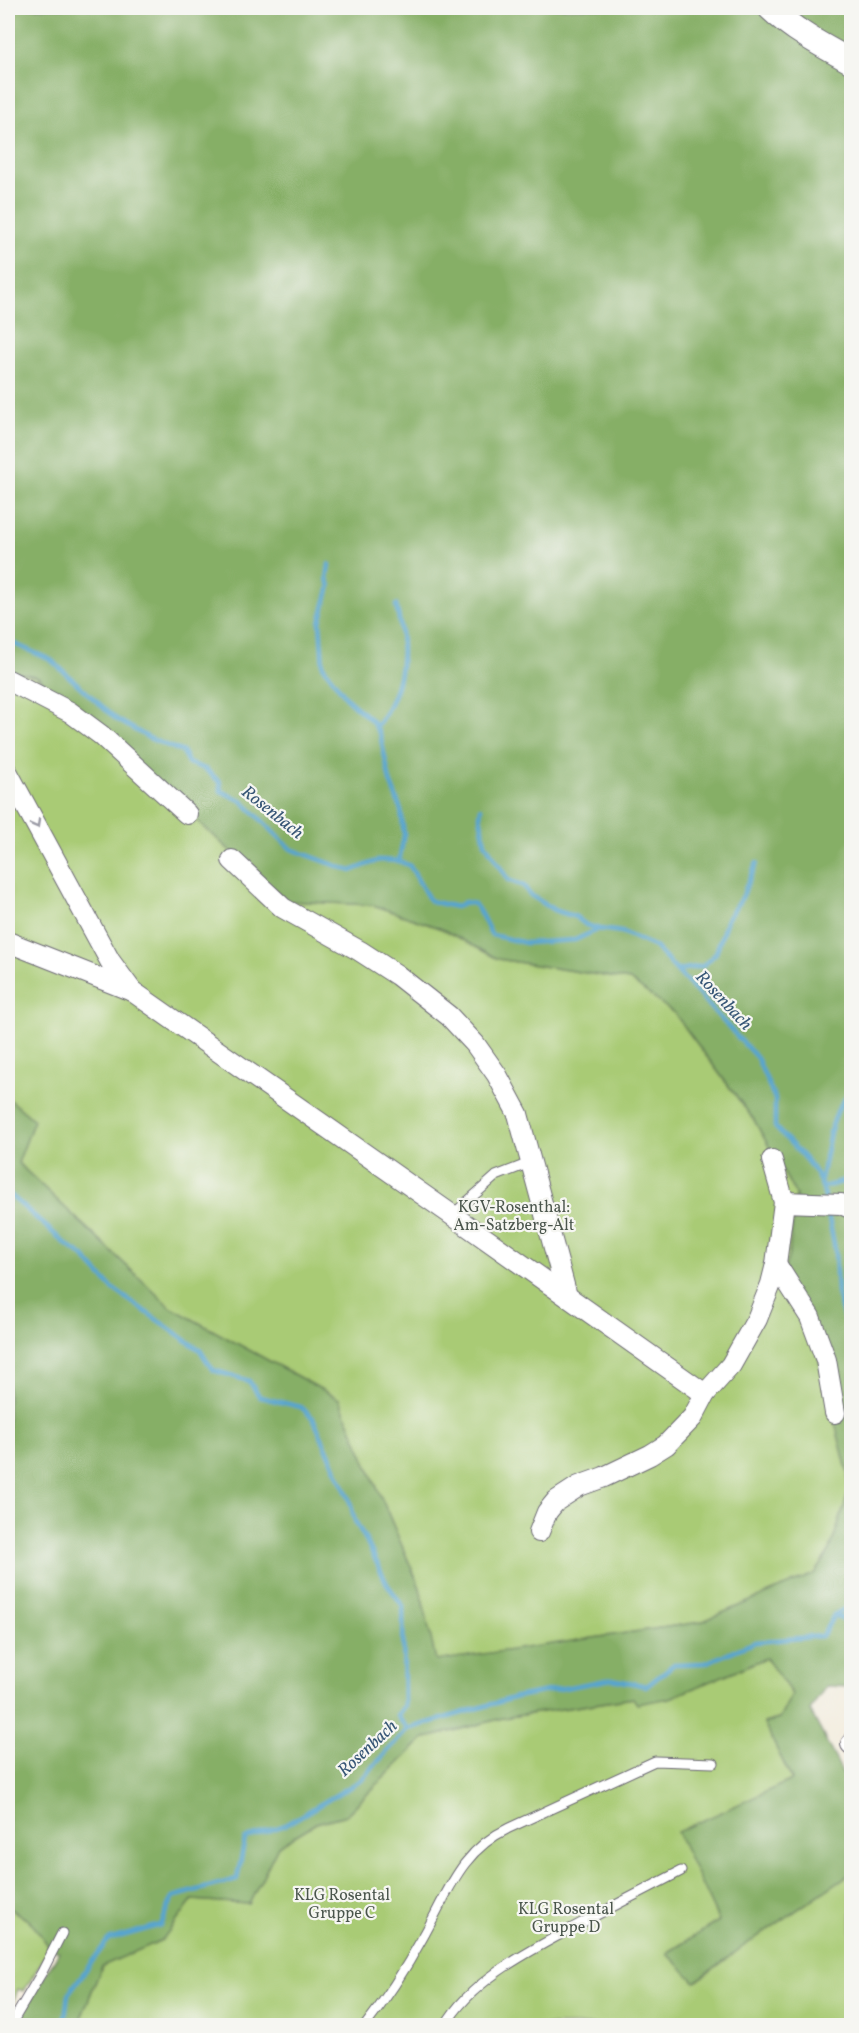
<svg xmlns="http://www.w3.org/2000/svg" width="859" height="2033" viewBox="0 0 859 2033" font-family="Vollkorn,serif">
	<rect width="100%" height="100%" fill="#f6f6f2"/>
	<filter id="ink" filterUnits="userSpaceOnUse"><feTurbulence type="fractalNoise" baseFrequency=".0167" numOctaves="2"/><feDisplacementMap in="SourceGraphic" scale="12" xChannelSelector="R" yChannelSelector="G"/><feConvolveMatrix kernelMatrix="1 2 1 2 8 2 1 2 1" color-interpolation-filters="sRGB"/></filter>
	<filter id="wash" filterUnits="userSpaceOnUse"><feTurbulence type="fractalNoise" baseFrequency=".008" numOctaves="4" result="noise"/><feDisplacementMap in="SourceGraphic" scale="24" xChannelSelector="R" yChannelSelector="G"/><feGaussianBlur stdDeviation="1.35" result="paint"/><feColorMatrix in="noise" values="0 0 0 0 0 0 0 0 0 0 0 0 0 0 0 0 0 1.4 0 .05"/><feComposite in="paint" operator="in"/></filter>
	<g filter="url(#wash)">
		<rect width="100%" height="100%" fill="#f3ebda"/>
		<g fill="#a9cb74" stroke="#667658" stroke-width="1.5">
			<polygon points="8,670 37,677 286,901 373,905 442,929 498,959 630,980 675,1014 754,1120 796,1195 789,1254 782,1278 817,1351 848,1474 848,1494 830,1550 814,1574 701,1622 435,1662 420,1588 339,1399 170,1307 18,1163 34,1120 8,1098"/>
			<polygon points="766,1657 792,1694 779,1719 764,1723 792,1780 678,1832 719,1921 667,1953 696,1982 741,1948 851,1873 851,2025 78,2026 102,1966 162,1940 193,1900 249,1904 278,1846 316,1823 346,1815 423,1739 503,1718 634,1698 670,1698"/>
			<polygon points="8,1907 31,1922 50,1948 24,1991 18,1989 8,2015"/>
		</g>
		<polygon fill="#86af66" stroke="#546850" stroke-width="1.5" points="8,8 851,8 852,1687 826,1686 810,1710 851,1789 851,1873 741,1948 695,1982 667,1953 719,1921 677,1832 792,1780 764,1723 779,1719 792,1694 766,1658 670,1698 637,1704 633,1698 503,1718 423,1739 346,1815 316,1823 278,1846 249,1904 193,1900 162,1940 102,1966 78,2025 16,2025 59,1952 50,1948 31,1922 8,1907 8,1098 34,1120 18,1163 170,1307 339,1399 420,1588 436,1661 701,1622 814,1574 830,1550 848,1494 848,1474 817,1351 782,1278 789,1254 796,1195 754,1120 675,1014 630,980 498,959 442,929 373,905 286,901 38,677 8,670"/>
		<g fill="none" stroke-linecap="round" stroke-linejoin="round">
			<g stroke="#56a4cf" stroke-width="4.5">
				<polyline points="329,564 327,579 330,586 320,622 323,666 349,701 371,720 380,734 390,781 401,810 404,835 399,861"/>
				<path d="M8,641l43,19 65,59 33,19 34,14 5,11 17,6 15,13 1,9 21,10 49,48 60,22 28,-11 20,1 11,5 20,35 26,6 9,-5 9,2c9,10 11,21 18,31l34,8 49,-3 24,-11 23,3 33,15 102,111 18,41v28c19,21 45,41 50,71"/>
				<path d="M376,727c28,-38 31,-78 20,-122"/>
				<polyline points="481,808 480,816 485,843 508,880 524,886 529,894 554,910 576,917 586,925 599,929"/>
				<polyline points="678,970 703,966 716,953 727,919 743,896 747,884 757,863"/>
				<polyline points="821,1179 830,1132 838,1109 852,1089"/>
				<polyline points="823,1187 842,1182 852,1174"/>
				<polyline points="8,1193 67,1245 83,1256 112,1288 200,1350 213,1370 249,1381 260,1397 301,1407 313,1418 349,1498 355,1521 366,1540 387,1584 403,1606 404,1706 397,1716 408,1729"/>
				<polyline points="827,1209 835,1249 837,1293 852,1346"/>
				<polyline points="834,1615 852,1623"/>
				<polyline points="64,2026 68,1994 108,1940 161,1925 173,1897 237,1879 245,1839 285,1825 360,1781 408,1729 516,1697 612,1679 647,1686 674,1664 705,1663 755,1642 822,1636 834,1615 852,1605"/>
			</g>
		</g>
	</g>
	<g filter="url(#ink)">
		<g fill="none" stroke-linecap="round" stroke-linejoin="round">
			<defs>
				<g id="service">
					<polyline points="452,1215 496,1176 532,1162"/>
					<polyline points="10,2026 42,1972 62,1933"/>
					<path d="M365,2026c22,-28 41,-58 58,-89 25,-44 37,-86 86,-109l146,-67 59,2"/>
					<path d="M445,2026c27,-49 95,-80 142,-106 31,-16 63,-33 94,-49"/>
				</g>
				<g id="minor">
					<polyline points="8,680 70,712 101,735 187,814"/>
					<polyline points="8,773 110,961 132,991 452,1215 705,1394"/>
					<polyline points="232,860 283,908 360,951 397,975 449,1016 475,1044 497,1075 518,1114 567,1296"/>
					<polyline points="8,942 132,991"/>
					<polyline points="784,1202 841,1204 852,1209"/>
					<polyline points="776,1264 810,1317 826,1360 835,1413"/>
					<polyline points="539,1532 547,1512 556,1501 579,1486 604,1477 650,1455 666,1445 693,1417 705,1394 731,1365 757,1319 771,1284 776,1264 784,1202 772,1160"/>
					<polyline points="851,1744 852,1744"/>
				</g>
				<path id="tertiary" d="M770,8c24,23 53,38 82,54"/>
			</defs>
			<use href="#service" stroke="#6b6873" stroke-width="11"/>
			<use href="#minor" stroke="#6b6873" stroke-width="22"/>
			<use href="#tertiary" stroke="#6b6873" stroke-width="26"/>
			<use href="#service" stroke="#fff" stroke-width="9"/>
			<use href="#minor" stroke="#fff" stroke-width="20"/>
			<use href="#tertiary" stroke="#fff" stroke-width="24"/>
		</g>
		<defs><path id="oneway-chevron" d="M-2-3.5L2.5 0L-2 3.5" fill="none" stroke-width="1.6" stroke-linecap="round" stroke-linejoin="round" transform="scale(1.5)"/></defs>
		<use stroke="#9c9ca7" href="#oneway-chevron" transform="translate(36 824) rotate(61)"/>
	</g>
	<g text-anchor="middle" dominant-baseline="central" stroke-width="4.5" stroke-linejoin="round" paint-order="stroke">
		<g font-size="16" fill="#4a554c" stroke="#f6f6f2">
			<text x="514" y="1208">KGV-Rosenthal:<tspan x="514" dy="18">Am-Satzberg-Alt</tspan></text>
			<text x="342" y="1896">KLG Rosental<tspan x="342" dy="18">Gruppe C</tspan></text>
			<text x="566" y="1910">KLG Rosental<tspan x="566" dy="18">Gruppe D</tspan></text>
		</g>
		<g font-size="18" font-style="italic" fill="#375676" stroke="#f6f6f2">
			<text transform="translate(272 813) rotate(39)">Rosenbach</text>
			<text transform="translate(723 1001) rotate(47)">Rosenbach</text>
			<text transform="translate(368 1749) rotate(-43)">Rosenbach</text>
		</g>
	</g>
	<rect width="859" height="2033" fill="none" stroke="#f6f6f2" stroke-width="30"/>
</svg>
